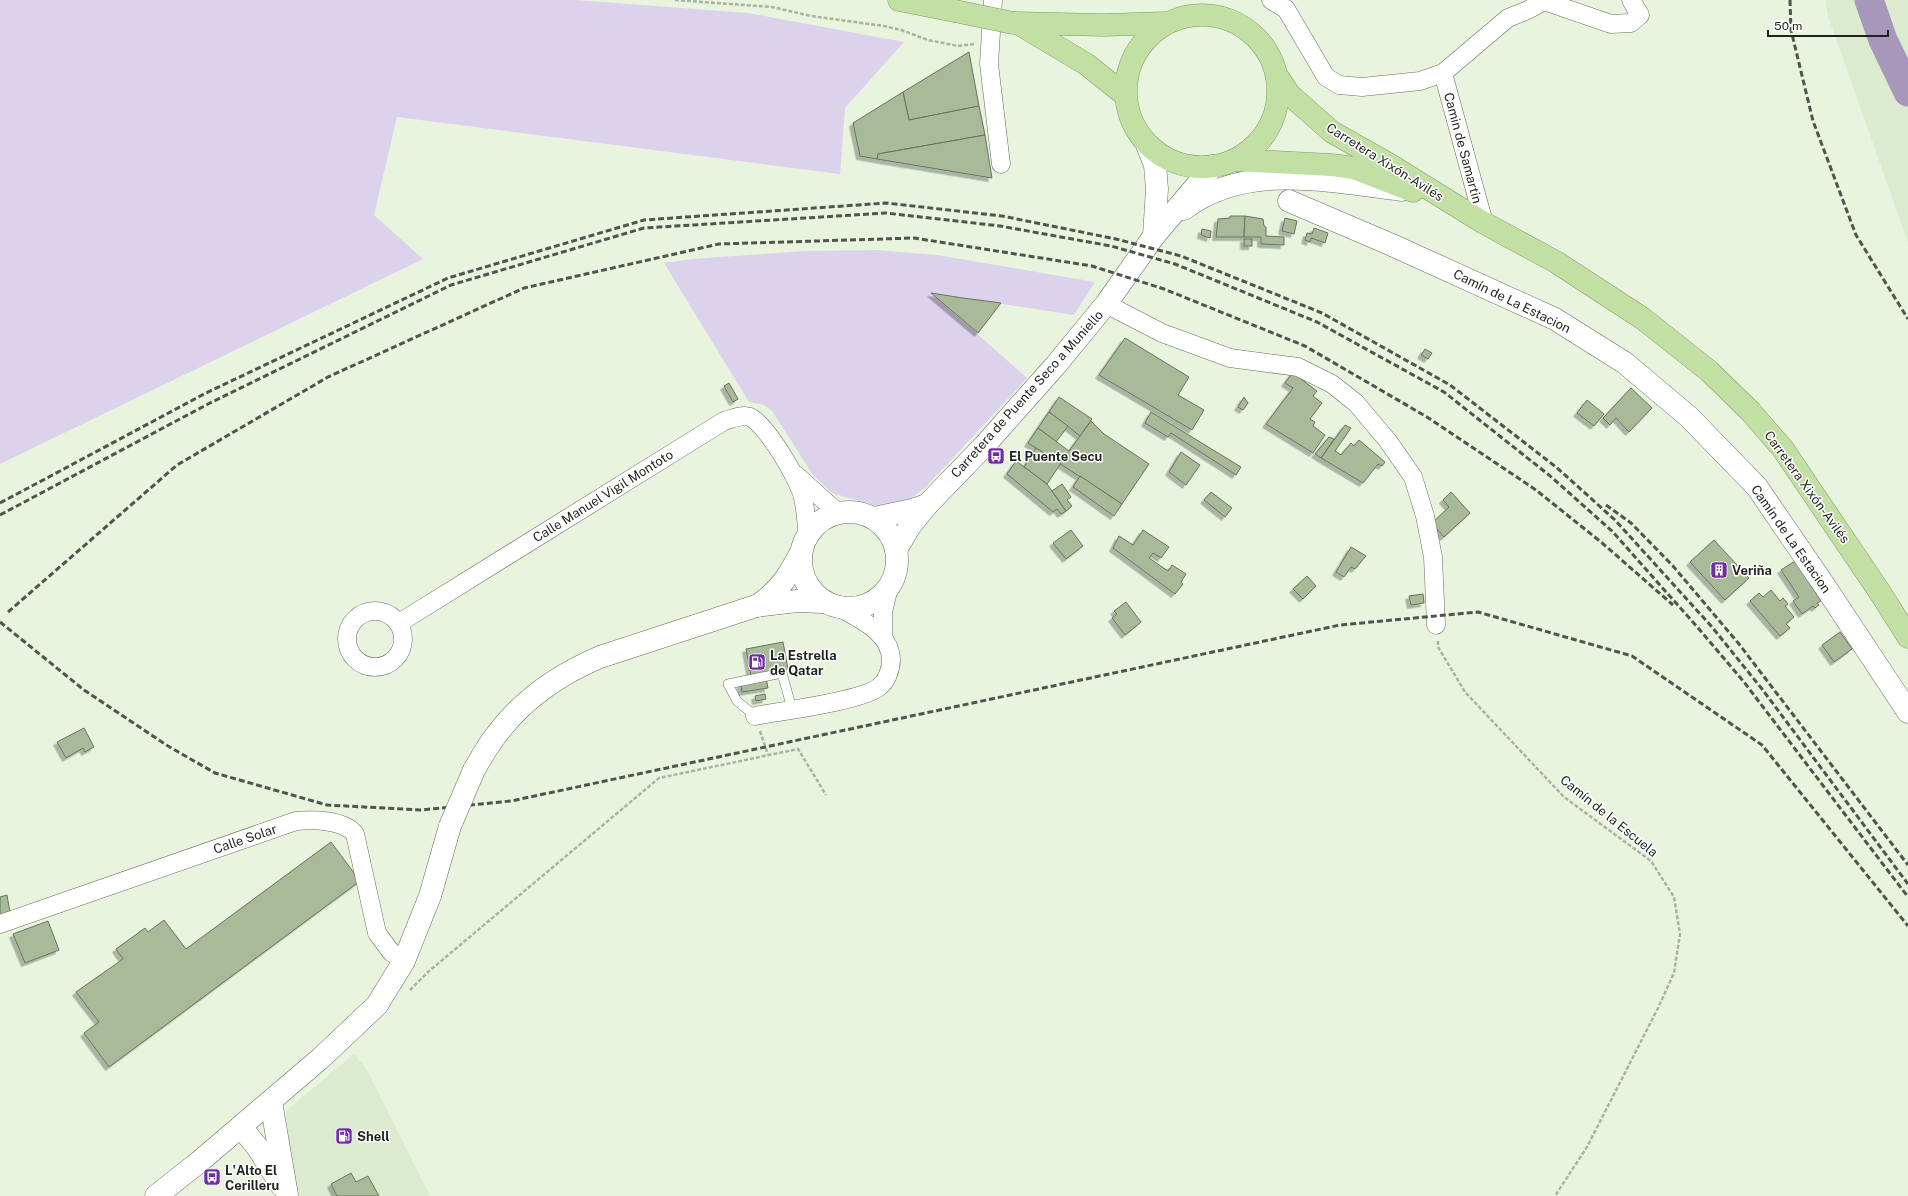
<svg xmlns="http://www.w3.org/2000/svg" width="1908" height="1196" viewBox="0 0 1908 1196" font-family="'Public Sans',sans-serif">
	<defs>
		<filter id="shadow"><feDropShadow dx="-3.5" dy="3.5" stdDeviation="0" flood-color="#0004"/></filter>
	</defs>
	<rect width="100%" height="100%" fill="#e9f4df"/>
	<g fill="#dceacf">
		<polygon points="1826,0 1908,0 1908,243 1827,13"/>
		<polygon points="354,1054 367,1070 430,1196 300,1196 290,1162 286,1111"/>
	</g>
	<g fill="#ddd2eb">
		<polygon points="0,0 576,0 748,13 904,42 845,108 840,174 397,117 374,215 423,259 0,464"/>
		<polygon points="876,250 937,255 1095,282 1074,315 931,293 1027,378 925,488 908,500 876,506 832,493 813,475 772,411 764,405 749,402 664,263 692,259 805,251"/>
	</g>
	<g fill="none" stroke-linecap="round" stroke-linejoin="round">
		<polyline stroke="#a797ba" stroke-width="29" points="1869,0 1883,40 1908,92"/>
	</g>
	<g fill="#a8ba97" stroke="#687260" filter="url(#shadow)">
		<polygon points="969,52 979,106 909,120 903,92"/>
		<polygon points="903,92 909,120 979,106 985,135 878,154 877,159 860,156 853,123"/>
		<polygon points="985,135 992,178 877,159 878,154"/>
		<polygon points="1230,216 1245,216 1244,237 1216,237 1218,219 1230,218"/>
		<polygon points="1245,216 1263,219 1264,226 1266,227 1266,236 1284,237 1284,245 1261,244 1261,237 1244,237"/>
		<polygon points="1285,218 1297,221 1294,234 1282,231"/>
		<polygon points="1314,228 1328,233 1325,243 1311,238 1310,242 1305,240 1307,233 1312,234"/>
		<polygon points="1202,229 1211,231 1210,238 1201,235"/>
		<rect x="1244" y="239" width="8" height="7"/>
		<polygon points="931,293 963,298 1001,303 978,333"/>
		<polygon points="1125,338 1189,377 1178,395 1204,410 1192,430 1099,375"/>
		<polygon points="1425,349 1432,353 1428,359 1421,355"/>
		<polygon points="1293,372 1303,376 1301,379 1317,391 1313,396 1322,403 1310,419 1315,422 1313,426 1325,435 1313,453 1266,424 1293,388 1285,383"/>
		<polygon points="729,383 738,399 733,402 724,386"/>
		<polygon points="1631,388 1652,408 1629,432 1616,418 1610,425 1603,418"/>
		<polygon points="1059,397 1092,419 1080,436 1049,412"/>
		<polygon points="1244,397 1248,403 1243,410 1238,407"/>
		<polygon points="1587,400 1604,414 1594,426 1577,413"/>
		<polygon points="1049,412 1068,426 1056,442 1038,428"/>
		<polygon points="1151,412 1241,467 1236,475 1171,433 1168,437 1145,423"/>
		<polygon points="1091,421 1104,434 1149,464 1122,504 1028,443 1038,428 1069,451"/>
		<polygon points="1345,425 1351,428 1335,451 1341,455 1351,443 1354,446 1359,440 1385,462 1382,466 1378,464 1363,483 1321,458"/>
		<polygon points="1329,437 1334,439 1321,458 1315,454"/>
		<polygon points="1036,448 1061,463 1047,484 1024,467"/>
		<polygon points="1181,452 1200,465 1186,485 1169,472"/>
		<polygon points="1016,461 1047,484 1066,511 1061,514 1057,509 1053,512 1007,474"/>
		<polygon points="1080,476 1122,504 1114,516 1073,487"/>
		<polygon points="1062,484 1071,497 1067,500 1072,506 1066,511 1052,491"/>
		<polygon points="1211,492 1232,508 1225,517 1204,500"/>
		<polygon points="1451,492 1470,513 1444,537 1432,523 1449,507 1443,500"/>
		<polygon points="1071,530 1083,546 1066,559 1053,543"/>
		<polygon points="1143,530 1169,547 1161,558 1153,553 1149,558 1168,571 1172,565 1186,574 1181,582 1183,584 1175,594 1113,548 1119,536 1133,545"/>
		<polygon points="1714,540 1749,578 1725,600 1690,562"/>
		<polygon points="1351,547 1366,556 1355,569 1351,567 1344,577 1336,572"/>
		<polygon points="1795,561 1821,601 1817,603 1819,605 1815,608 1813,606 1802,614 1793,601 1799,597 1781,570"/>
		<polygon points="1307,576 1316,586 1303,599 1293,589"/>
		<polygon points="1771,590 1780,601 1783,598 1788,604 1785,606 1794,617 1786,624 1790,628 1780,636 1750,601 1759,593 1763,597"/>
		<polygon points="1423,594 1424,603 1411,605 1409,596"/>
		<polygon points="1126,602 1141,622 1125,635 1112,618 1117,614 1114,611"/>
		<polygon points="1840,632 1852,649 1834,662 1822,645"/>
		<polygon points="783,642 788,669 765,673 768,688 742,692 740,677 751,676 746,649"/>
		<polygon points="765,694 766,699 756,701 755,696"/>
		<polygon points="84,728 94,747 85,752 83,748 66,758 57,742"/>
		<polygon points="331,842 360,881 109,1067 84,1033 99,1022 76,992 123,959 116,949 145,928 148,932 164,920 186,949"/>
		<polygon points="7,895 10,913 0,916 0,897"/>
		<polygon points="48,921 59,950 25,963 13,934"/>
		<polygon points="351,1173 356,1182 368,1176 379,1196 337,1196 331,1184"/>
	</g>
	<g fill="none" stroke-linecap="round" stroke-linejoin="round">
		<defs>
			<polyline id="service" points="755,716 737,701 728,684 782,673 792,709"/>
			<g id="minor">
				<polyline points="993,0 989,64 1001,164"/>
				<polyline points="1271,0 1286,9 1326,77 1339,85 1362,87 1420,81 1443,73 1508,18 1528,10 1544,1 1611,24 1631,23 1640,15 1631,0"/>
				<polyline points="1443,73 1484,223"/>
				<polyline points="1106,304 1162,333 1230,358 1298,367 1332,384 1356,403 1388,441 1413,477 1425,516 1433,557 1436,625"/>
				<polyline points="796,475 838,513"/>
				<circle cx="375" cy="639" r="28"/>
				<path d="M399,623l325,-202c8,-2 18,-7 26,-4 16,7 50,64 53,81 3,12 3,25 5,37"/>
				<polyline points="883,638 883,612 889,587"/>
				<path d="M755,716c26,-5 107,-15 124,-29 8,-6 12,-18 12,-27 0,-27 -31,-41 -51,-52"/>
				<path d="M0,924l296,-103c17,-2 48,-1 59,13l22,99 14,19 13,9"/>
			</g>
			<g id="tertiary">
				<polyline points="1147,145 1155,165 1157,189 1154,236"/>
				<polyline points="1289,201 1392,245 1555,319 1625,363 1689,417 1757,487 1824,585 1908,712"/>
				<path d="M1184,209c62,-48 147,-27 218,-19"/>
				<circle cx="849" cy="560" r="48"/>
				<polyline points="874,518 912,510 927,505"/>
				<polyline points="896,550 910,526 927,505 984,446 1055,366 1106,304 1154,236 1213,166"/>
				<path d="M757,606c23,-16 31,-29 44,-54"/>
				<path d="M474,770c7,-12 14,-25 23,-36 27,-36 63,-60 103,-77l156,-51 41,-5 25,1"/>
				<polyline points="271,1102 287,1195"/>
				<polyline points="241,1127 258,1148 281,1185"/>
				<polyline points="156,1196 199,1162 321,1058 377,1005 404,961 430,896 450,826"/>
			</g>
			<g id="trunk">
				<polyline points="899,0 955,11"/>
				<circle cx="1202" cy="91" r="76"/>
				<polyline points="1013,23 1104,25 1165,23"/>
				<polyline points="1019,24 1086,64 1125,95"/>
				<polyline points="1277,76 1289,94 1332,132 1387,163 1484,223 1556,262 1642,318 1709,371 1750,411 1783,449 1881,594 1908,637"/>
				<polyline points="1235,160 1332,165 1354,168 1413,191"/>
			</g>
		</defs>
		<use href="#service" stroke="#656e5d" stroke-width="10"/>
		<use href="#minor" stroke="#656e5d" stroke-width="19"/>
		<use href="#tertiary" stroke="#656e5d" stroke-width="23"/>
		<use href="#trunk" stroke="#809966" stroke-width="23"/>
		<g stroke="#aab3a3" stroke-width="2.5" stroke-dasharray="4 2" stroke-linecap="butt">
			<polyline points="675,0 772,7 811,16 884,26 901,30 928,40 958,46 974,44"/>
			<polyline points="1438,641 1438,647 1465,692 1564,797 1651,861 1674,897 1680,934 1674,973 1658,1008 1587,1147 1555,1196"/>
			<polyline points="760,731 768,755"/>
			<polyline points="410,990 428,972 659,778 798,749 826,795"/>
		</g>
		<use href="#service" stroke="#fff" stroke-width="9"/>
		<use href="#minor" stroke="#fff" stroke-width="18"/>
		<use href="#tertiary" stroke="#fff" stroke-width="22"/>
		<use href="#trunk" stroke="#c3e0a4" stroke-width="22"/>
		<g stroke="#4f554b" stroke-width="3" stroke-dasharray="6 3" stroke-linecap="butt">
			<polyline points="1790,0 1791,30 1813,121 1856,235 1908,319"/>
			<polyline points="0,503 206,393 448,278 644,220 886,203 1002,216 1116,239 1181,256 1322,313 1450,385 1556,467 1615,520 1712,627 1762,689 1908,884"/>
			<polyline points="1606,505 1631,523 1673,566 1739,644 1908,865"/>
			<polyline points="0,515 208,404 451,285 644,228 886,213 1000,226 1111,246 1175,264 1317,322 1444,392 1549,475 1612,531 1699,629 1744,682 1908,897"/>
			<polyline points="8,612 177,465 328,377 524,288 719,244 914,238 1092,266 1164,289 1305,346 1427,417 1536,490 1601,542 1673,605"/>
			<polyline points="0,622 84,690 168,746 215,773 327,805 421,810 511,801 1340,625 1478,612 1632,656 1762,745 1908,926"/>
		</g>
		<defs>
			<polyline id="tertiary-bridge" points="450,826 474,770"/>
			<polyline id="trunk-bridge" points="955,11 1013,23"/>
		</defs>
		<use href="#tertiary-bridge" stroke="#656e5d" stroke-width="23" stroke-linecap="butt"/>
		<use href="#trunk-bridge" stroke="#809966" stroke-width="23" stroke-linecap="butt"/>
		<use href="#tertiary-bridge" stroke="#fff" stroke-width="22"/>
		<use href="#trunk-bridge" stroke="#c3e0a4" stroke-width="22"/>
	</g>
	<defs>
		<symbol id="bus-square" viewBox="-11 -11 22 22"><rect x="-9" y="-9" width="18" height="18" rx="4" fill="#702ea3" stroke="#fff"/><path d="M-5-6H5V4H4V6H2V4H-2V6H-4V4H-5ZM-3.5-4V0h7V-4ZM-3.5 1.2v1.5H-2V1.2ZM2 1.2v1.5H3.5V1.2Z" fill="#fff"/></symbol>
		<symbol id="building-square" viewBox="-11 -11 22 22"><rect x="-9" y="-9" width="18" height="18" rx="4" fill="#702ea3" stroke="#fff"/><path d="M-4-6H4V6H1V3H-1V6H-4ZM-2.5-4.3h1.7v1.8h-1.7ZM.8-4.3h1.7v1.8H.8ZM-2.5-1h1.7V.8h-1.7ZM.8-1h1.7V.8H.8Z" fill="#fff"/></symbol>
		<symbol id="fuel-square" viewBox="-11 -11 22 22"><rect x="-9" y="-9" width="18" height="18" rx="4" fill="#702ea3" stroke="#fff"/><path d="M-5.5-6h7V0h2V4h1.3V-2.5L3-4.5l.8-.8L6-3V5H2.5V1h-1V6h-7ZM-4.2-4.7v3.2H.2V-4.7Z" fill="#fff"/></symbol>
	</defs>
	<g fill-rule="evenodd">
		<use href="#bus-square" x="986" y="446" width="20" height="20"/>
		<use href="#building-square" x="1709" y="560" width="20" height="20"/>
		<use href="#fuel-square" x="747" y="652" width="20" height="20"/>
		<use href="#fuel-square" x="334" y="1126" width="20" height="20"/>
		<use href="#bus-square" x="202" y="1167" width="20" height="20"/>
	</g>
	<g text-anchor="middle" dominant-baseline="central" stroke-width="3" stroke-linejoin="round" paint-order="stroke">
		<g font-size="13" fill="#1f231c" stroke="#fff">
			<text transform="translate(1463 148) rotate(75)">Camin de Samartin</text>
			<text transform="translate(1385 162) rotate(32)">Carretera Xixón-Avilés</text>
			<text transform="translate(1512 301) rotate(26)">Camín de La Estacion</text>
			<text transform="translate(1027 394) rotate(-48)">Carretera de Puente Seco a Muniello</text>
			<text transform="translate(1807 487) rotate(54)">Carretera Xixón-Avilés</text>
			<text transform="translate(603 496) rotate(-32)">Calle Manuel Vigil Montoto</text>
			<text transform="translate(1791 539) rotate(55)">Camín de La Estacion</text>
			<text transform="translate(1609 816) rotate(39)">Camín de la Escuela</text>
			<text transform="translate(245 839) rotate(-19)">Calle Solar</text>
		</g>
		<g font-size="13" font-weight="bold" fill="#1f231c" stroke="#fff" text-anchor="start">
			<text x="1009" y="456">El Puente Secu</text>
			<text x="1732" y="570">Veriña</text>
			<text x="770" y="655">La Estrella<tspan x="770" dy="15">de Qatar</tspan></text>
			<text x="357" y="1136">Shell</text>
			<text x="225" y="1170">L'Alto El<tspan x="225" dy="15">Cerilleru</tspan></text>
		</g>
	</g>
	<path d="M1768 30v6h120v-6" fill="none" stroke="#1f231c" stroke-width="2"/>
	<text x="1774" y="30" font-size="12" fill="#1f231c" stroke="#ffffff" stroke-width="3" paint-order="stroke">50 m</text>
</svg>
